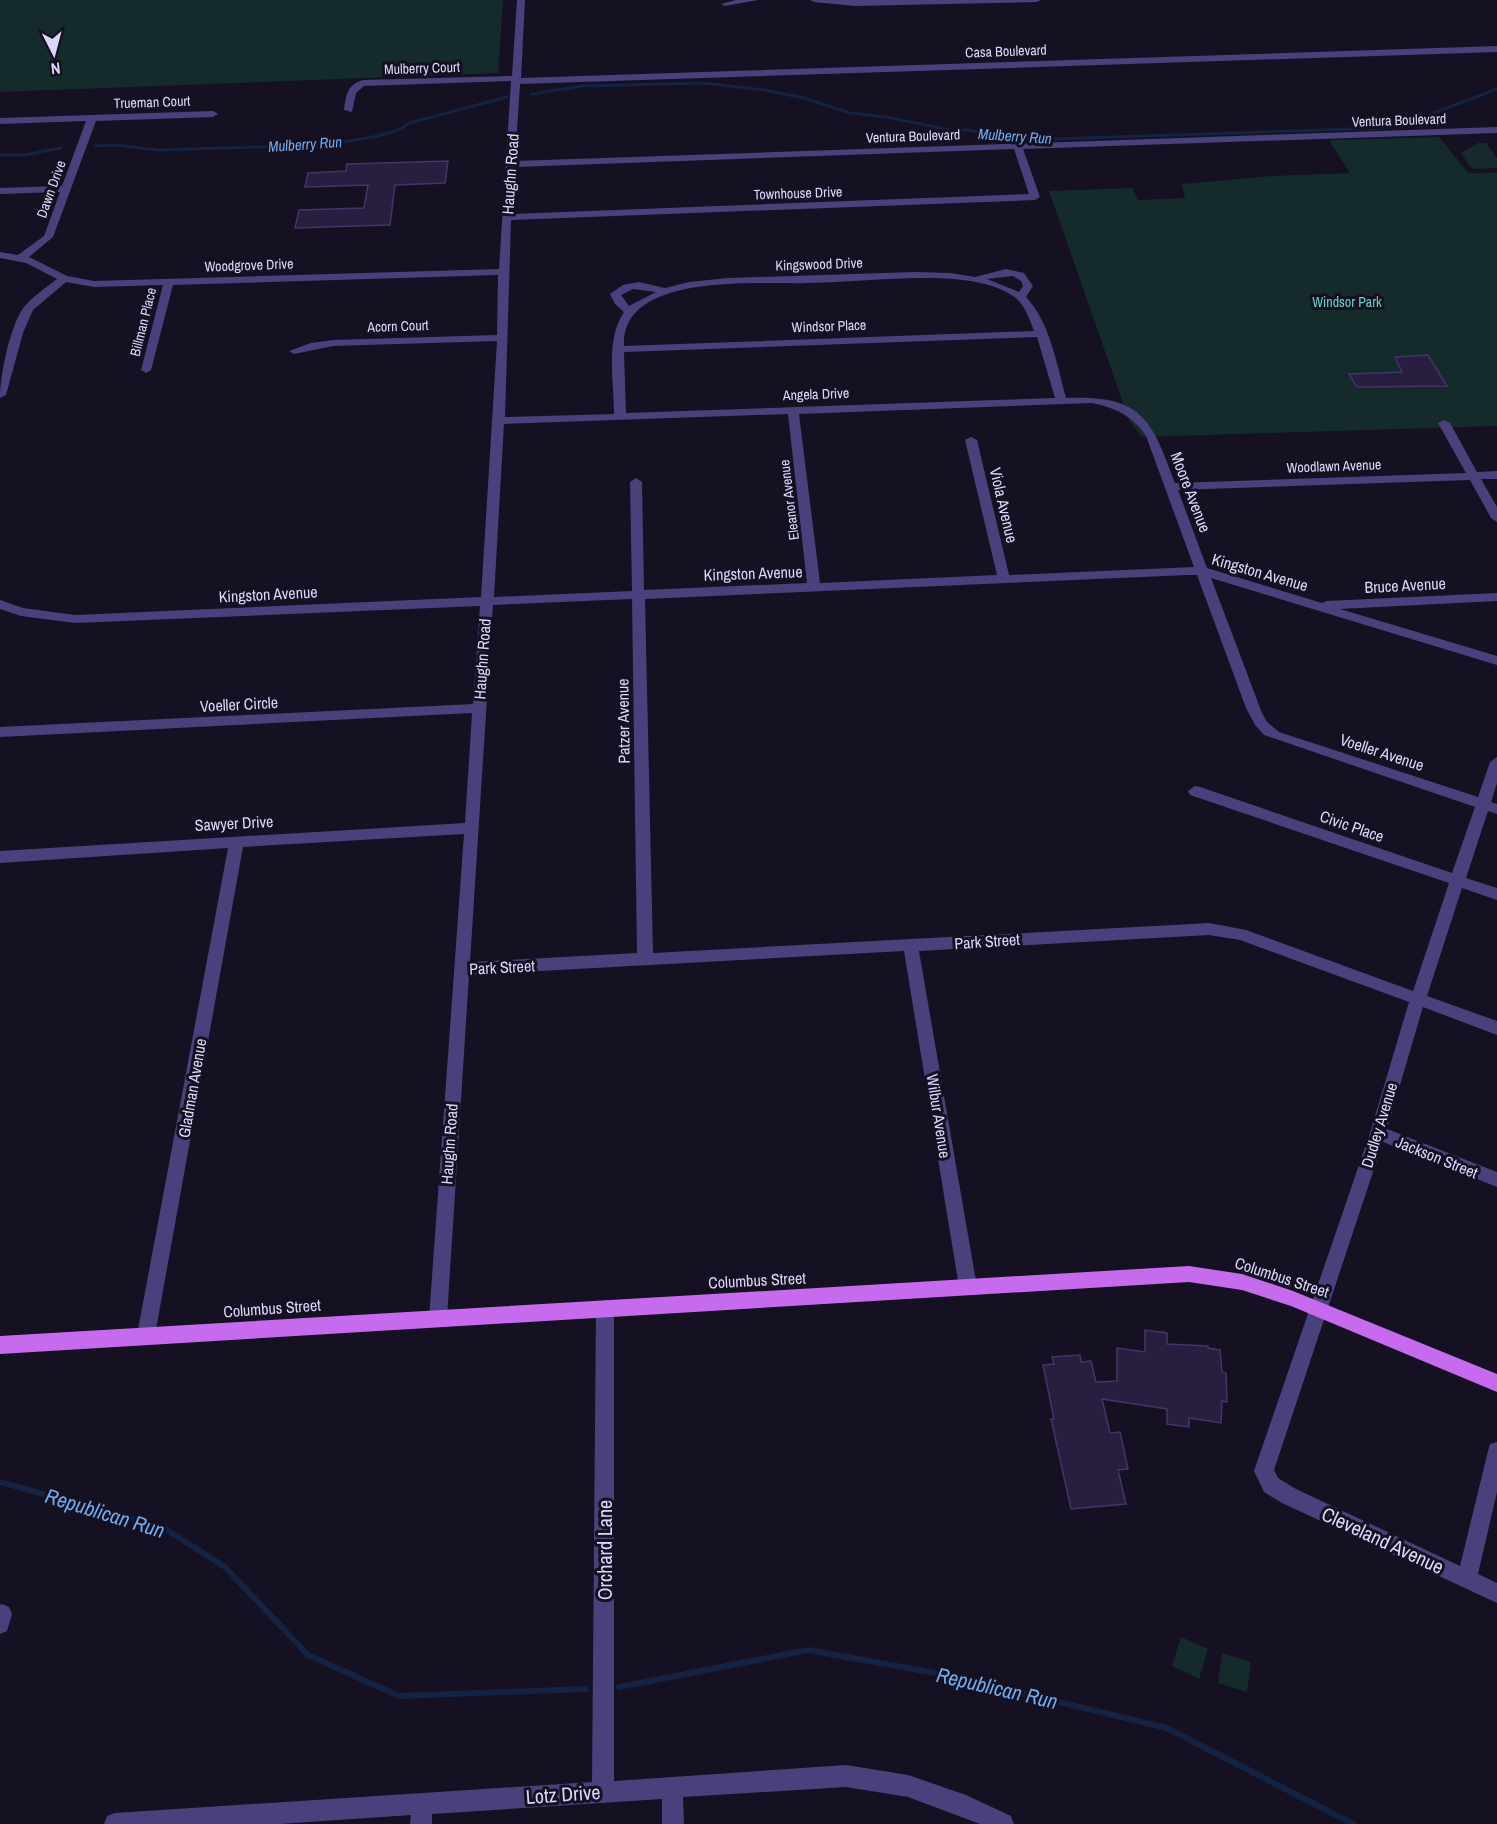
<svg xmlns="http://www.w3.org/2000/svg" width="1497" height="1824" viewBox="0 0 1497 1824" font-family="'Archivo Narrow',sans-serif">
	<rect width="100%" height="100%" fill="#151122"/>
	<g fill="#142a2b">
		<polygon points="0,0 503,0 498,73 0,92"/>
		<polygon points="1439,137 1468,173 1497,173 1497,426 1142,437 1129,420 1049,191 1132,188 1138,200 1185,198 1182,184 1272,176 1350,173 1329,140"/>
		<polygon points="1478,143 1486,143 1497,158 1497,168 1472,169 1461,153"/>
		<polygon points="1181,1637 1208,1649 1199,1679 1172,1666"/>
		<polygon points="1222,1653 1251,1662 1247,1692 1218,1683"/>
	</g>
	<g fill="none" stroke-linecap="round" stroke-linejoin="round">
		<g stroke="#142243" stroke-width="3">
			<polyline points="532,94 582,86 703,83 764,90 804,98 850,113 886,117 955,131 968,130 1003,138 1054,139 1380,128 1405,124 1497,89"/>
			<polyline points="95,146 115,145 158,150 325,145 378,136 401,129 409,123 507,97"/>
			<polyline points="0,155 24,155 61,148"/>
		</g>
		<g stroke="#142243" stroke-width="6">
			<polyline points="0,1482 164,1528 225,1567 308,1655 399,1696 586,1689"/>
			<polyline points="619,1687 808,1650 946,1675 1167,1728 1353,1824"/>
		</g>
	</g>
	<g fill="#281f40" stroke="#43346a" stroke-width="1.5">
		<polygon points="448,161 445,183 395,185 390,225 295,228 299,210 364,208 368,185 305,187 308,173 346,171 347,164"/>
		<polygon points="1428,355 1447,386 1359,387 1356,386 1349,374 1402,372 1395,357"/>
		<polygon points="1145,1330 1167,1333 1167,1344 1208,1346 1208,1348 1220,1350 1222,1372 1226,1373 1227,1402 1222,1401 1221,1423 1189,1418 1189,1427 1167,1424 1167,1409 1102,1399 1110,1433 1120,1432 1128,1469 1118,1470 1126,1504 1071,1509 1051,1419 1054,1419 1043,1365 1054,1364 1052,1357 1080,1355 1081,1362 1091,1361 1096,1382 1117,1381 1117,1348 1145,1352"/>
	</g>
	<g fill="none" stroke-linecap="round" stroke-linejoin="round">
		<g fill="#48417b" fill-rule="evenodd">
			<path d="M517,0h8l-4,78 976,-32v6l-977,32 -5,77 982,-34v6l-474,16 17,48 -5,3 -524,20 -6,197 109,-3c0,-33 -9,-74 10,-102l-9,-8 -5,-10 13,-9 16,-3 26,6 24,-6 39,-4 187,-6 35,1 25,4 31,-8 18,4 9,13 -7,11c24,25 31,68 40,101 76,-3 85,20 109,85l291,-10 -28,-50 6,-3 6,3 27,49 20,-1v8h-16l16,28v15l-6,-4 -21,-38 -292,10 29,78 115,35 5,-2 170,-8v8l-157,8 157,47v9l-286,-87 51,135 5,9 12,10 199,65 12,-35 7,-5v26l-6,19 6,2v10l-9,-3 -22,67 31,10v12l-35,-12 -35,108 70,25v14l-74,-28 -36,122 110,43v15l-114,-45 -109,328 4,8 18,11 164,77 28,-115 2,-7 7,-2v50l-19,82 19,9v20l-215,-100 -18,-11 -10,-21 116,-338 39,-131 -169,-62 -31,-5 -290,16 58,336 -3,6 -6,2 -6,-2 -3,-6 -55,-336 -435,24 -22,343 -3,6 -6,2 -6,-2 -3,-6 35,-484 -221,13 -88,488 -3,6 -6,3 -6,-3 -3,-6 91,-487 -228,15v-12l465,-28 7,-110 -472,24v-10l473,-23 7,-98 -405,17 -54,-7 -21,-7v-9l23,8 52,7 406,-18 16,-256 -164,5 -39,8 -5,-3 22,-8 22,-3 164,-5 1,-60 -325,10 -22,85 -5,3 -5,-3 22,-85 -69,2 -28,-5 -33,28 -10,23 -17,62 -6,3c0,-22 10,-73 24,-91 9,-11 23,-20 33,-28l-31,-16 -26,-5v-6l18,3 26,-19 16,-44 -60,2v-6l62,-2 24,-65 -86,3v-6l213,-7 5,3 -5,3 -117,4 -43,116 -24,20 38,19 27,5 405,-12 12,-188 -147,5 -8,7 -4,19 -8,-2c2,-15 3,-25 19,-30l149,-4zM1014,149l15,45 -517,20 3,-47zM1013,276l8,5 2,5 -4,6 -32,-13zM915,278c31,0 74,0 101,20 9,8 14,22 18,33l-410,15c-3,-75 137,-61 185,-63 35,-1 70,-4 106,-5zM633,289l23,3 -27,14 -8,-11zM1037,337l18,61 -429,15 -2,-61zM1091,403c23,4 42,13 55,33l48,131 -185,8 -32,-135 -6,-3 -6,3 32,135 -177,8 -21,-169zM788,414l19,169 -163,7 -2,-108 -6,-4 -6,4 2,109 -138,6 10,-173zM1188,575h9l49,133 9,17 9,10 211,72 -23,66 -252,-86 -5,-1 -7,5 2,4 259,88 -36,108 -167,-61 -37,-7 -556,30 -8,-354zM632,599l5,354 -167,9 23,-357z"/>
			<polygon points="736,0 758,0 725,6 721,4"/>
			<polygon points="810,0 1041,0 1037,2 855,6 814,2"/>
			<polygon points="605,1300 611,1302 614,1308 614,1781 846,1765 908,1775 966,1795 1011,1816 1014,1824 980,1824 908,1797 846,1787 683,1797 684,1824 662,1824 662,1799 432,1814 432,1824 410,1824 411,1815 280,1824 104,1824 107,1816 115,1813 592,1782 596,1308 599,1302"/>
			<polygon points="2,1604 9,1607 12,1614 7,1631 0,1634 0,1605"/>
		</g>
		<polygon fill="#c66bed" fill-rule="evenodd" points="1189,1266 1242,1274 1293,1291 1497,1374 1497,1392 1291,1306 1242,1290 1189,1282 0,1354 0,1336"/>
	</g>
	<g text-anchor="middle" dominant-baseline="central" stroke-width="6" stroke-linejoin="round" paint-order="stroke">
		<g font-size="14" fill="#ddd6fa" stroke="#151122">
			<text transform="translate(1006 51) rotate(-2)">Casa Boulevard</text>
			<text transform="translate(422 68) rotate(-2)">Mulberry Court</text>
			<text transform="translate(152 102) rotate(-2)">Trueman Court</text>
			<text transform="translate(1399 120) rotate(-2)">Ventura Boulevard</text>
			<text transform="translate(913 136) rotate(-2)">Ventura Boulevard</text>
			<text transform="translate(51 189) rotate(-70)">Dawn Drive</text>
			<text transform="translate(798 193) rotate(-2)">Townhouse Drive</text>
			<text transform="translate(819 264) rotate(-2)">Kingswood Drive</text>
			<text transform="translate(249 265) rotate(-2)">Woodgrove Drive</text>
			<text transform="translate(143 322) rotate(-76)">Billman Place</text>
			<text transform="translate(398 326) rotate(-2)">Acorn Court</text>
			<text transform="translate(829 326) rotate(-2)">Windsor Place</text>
			<text transform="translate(816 394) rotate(-2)">Angela Drive</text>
			<text transform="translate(1334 466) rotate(-2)">Woodlawn Avenue</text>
			<text transform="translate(789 500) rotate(-97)">Eleanor Avenue</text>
		</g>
		<g font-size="14" fill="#6bd1c0" stroke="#151122">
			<text x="1347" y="302">Windsor Park</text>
		</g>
		<g font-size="15" font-style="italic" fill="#71aaed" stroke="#151122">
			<text transform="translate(1015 136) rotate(4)">Mulberry Run</text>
			<text transform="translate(305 144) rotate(-4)">Mulberry Run</text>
		</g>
		<g font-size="16" fill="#ddd6fa" stroke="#151122">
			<text transform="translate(510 174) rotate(-86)">Haughn Road</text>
			<text transform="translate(1191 492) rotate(69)">Moore Avenue</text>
			<text transform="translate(1004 505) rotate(77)">Viola Avenue</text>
			<text transform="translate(1260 572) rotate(16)">Kingston Avenue</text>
			<text transform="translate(753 573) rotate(-2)">Kingston Avenue</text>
			<text transform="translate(1405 585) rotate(-3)">Bruce Avenue</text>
			<text transform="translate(268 594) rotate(-3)">Kingston Avenue</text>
			<text transform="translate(482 659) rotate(-86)">Haughn Road</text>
			<text transform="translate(239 704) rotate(-3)">Voeller Circle</text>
			<text transform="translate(623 721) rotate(-91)">Patzer Avenue</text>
			<text transform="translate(1382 752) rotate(18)">Voeller Avenue</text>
			<text transform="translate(234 823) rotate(-3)">Sawyer Drive</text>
			<text transform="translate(1352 826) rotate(19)">Civic Place</text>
			<text transform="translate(987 941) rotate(-4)">Park Street</text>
			<text transform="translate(502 967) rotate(-3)">Park Street</text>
			<text transform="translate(192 1088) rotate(-80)">Gladman Avenue</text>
			<text transform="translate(939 1116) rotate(81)">Wilbur Avenue</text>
			<text transform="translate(1379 1125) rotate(-73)">Dudley Avenue</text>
			<text transform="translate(449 1144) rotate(-86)">Haughn Road</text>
			<text transform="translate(1437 1157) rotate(22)">Jackson Street</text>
			<text transform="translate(1282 1277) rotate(18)">Columbus Street</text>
			<text transform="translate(757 1280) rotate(-3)">Columbus Street</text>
			<text transform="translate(272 1308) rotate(-4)">Columbus Street</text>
		</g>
		<g font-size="20" fill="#ddd6fa" stroke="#151122">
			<text transform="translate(1383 1540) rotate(25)">Cleveland Avenue</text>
			<text transform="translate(604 1550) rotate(-90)">Orchard Lane</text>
			<text transform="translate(563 1794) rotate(-4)">Lotz Drive</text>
		</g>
		<g font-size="21" font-style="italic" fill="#71aaed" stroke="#151122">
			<text transform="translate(105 1513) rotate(17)">Republican Run</text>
			<text transform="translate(997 1688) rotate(13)">Republican Run</text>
		</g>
	</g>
	<g transform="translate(54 54) rotate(174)" stroke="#151122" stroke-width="4.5" paint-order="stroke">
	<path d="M0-4.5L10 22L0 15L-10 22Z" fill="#ddd6fa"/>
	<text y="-9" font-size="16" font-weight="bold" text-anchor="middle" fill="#ddd6fa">N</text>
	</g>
</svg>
